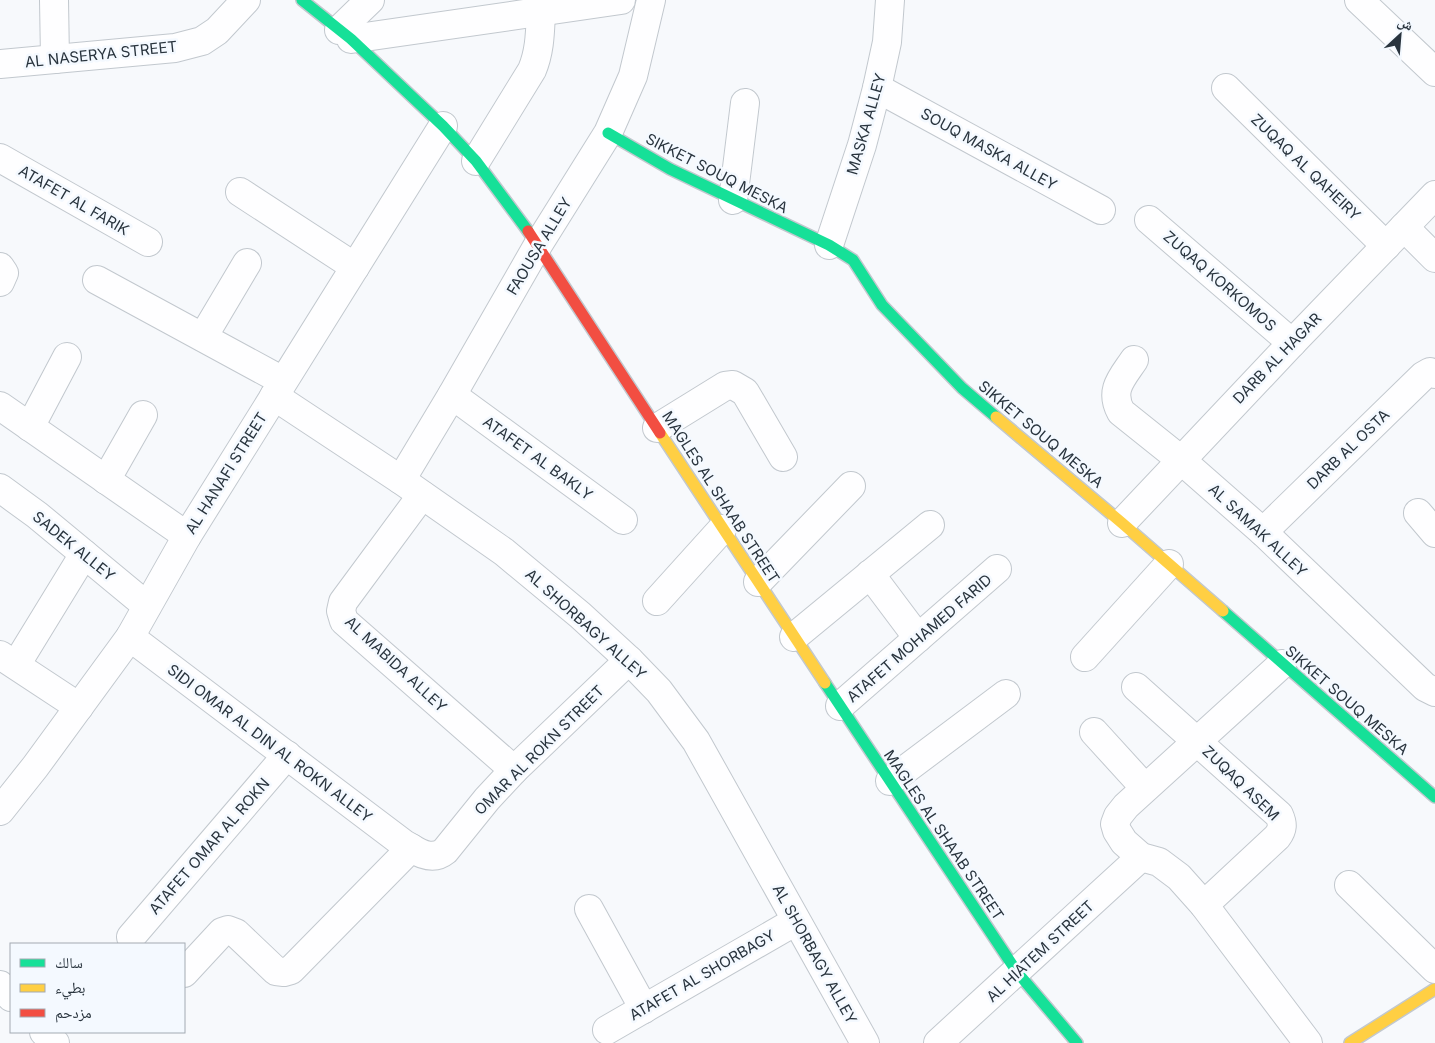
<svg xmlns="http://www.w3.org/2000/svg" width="1435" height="1043" viewBox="0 0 1435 1043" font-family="Inter,'Noto Naskh Arabic',sans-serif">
	<rect width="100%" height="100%" fill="#f7f9fc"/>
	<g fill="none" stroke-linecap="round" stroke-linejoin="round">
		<defs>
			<g id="street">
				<polyline points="54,0 55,59"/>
				<polyline points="1359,0 1435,72"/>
				<polyline points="339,30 370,0"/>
				<polyline points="351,39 621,0"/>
				<polyline points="0,64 175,48 202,41 217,31 246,0"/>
				<polyline points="877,88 1101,210"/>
				<polyline points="1226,88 1386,246"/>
				<polyline points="0,158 148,242"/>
				<path d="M476,161l56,-91c8,-19 8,-38 9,-58"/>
				<polyline points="240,192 355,267"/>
				<polyline points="733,200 745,103"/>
				<polyline points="1149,220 1292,343"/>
				<polyline points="1404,227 1435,258"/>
				<polyline points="829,245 862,145 877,88 887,42 890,0"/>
				<polyline points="0,267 4,273 0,282"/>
				<polyline points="97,280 283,381"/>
				<polyline points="203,337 247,263"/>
				<path d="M1134,360c-12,18 -25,30 -13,52l60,48 82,72 162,155 10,5"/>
				<polyline points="452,395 623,520"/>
				<polyline points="274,396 401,480 504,552 580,615 629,660 659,691 696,741 865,1043"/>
				<polyline points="0,406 187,536"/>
				<polyline points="30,427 67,357"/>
				<polyline points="657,428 725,386 733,385 745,392 783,457"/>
				<polyline points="106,480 143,415"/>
				<polyline points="401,480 452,395 538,245 608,133 633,76 651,0"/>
				<polyline points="0,488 37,515 147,606"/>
				<polyline points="422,495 343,602 341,611 344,621 514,770"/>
				<polyline points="1418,513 1435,533"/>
				<polyline points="1122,523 1292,343 1435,195"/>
				<polyline points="1263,532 1423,376 1430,372 1435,374"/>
				<polyline points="870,574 918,638"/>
				<polyline points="758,582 851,486"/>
				<polyline points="657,601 722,529"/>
				<polyline points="130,637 404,844 411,848"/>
				<polyline points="794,637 930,525"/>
				<polyline points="0,655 79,707"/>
				<polyline points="1085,657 1169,564"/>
				<polyline points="1282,664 1126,806 1118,816 1115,824 1117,831 1124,842 1141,857 1159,862 1179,877 1204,905 1308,1043"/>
				<polyline points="16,665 84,554"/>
				<path d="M1136,687l143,128c4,9 4,14 -2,22l-73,68"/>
				<polyline points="840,706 997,569"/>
				<polyline points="1094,732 1145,788"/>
				<polyline points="890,781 1006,694"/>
				<polyline points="0,811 35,767 130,637 187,536 443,126"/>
				<polyline points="1349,885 1435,969"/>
				<polyline points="589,909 644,1009"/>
				<polyline points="131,937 287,755"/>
				<path d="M184,973l38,-41 6,-2 8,3 40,38 8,1 7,-2 120,-122c11,7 23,12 34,3l42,-52 27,-29 115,-110"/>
				<polyline points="0,985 11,997"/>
				<polyline points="607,1030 796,921"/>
				<polyline points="44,1032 55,1043"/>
				<polyline points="938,1043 1141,857"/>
			</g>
			<g id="fast">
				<polyline points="302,0 351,39 443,126 476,161 528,231"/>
				<polyline points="608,133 670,169 829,245 853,260 882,305 962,388 996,417"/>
				<polyline points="1223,611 1435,797"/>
				<polyline points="825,683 1017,972 1077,1043"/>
			</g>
			<g id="slow">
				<polyline points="996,417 1122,523 1223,611"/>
				<polyline points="660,433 825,683"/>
				<polyline points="1350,1043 1435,989"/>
			</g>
			<polyline id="jam" points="528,231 660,433"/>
		</defs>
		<use href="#street" stroke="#c2c8ce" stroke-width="30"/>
		<use href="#fast" stroke="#c2c8ce" stroke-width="14"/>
		<use href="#slow" stroke="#c2c8ce" stroke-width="14"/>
		<use href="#jam" stroke="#c2c8ce" stroke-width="14"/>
		<use href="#street" stroke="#fefeff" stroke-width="28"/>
		<use href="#fast" stroke="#16e098" stroke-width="11"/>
		<use href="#slow" stroke="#ffcf43" stroke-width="11"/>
		<use href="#jam" stroke="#f24e42" stroke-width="11"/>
	</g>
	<g text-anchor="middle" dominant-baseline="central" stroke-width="5" stroke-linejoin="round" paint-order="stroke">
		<g font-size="15" fill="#29343e" stroke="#f4f9ff">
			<text transform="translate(101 54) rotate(-6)">AL NASERYA STREET</text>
			<text transform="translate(866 124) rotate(-74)">MASKA ALLEY</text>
			<text transform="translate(989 149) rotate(29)">SOUQ MASKA ALLEY</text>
			<text transform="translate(1306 167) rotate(44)">ZUQAQ AL QAHEIRY</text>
			<text transform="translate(717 173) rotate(27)">SIKKET SOUQ MESKA</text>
			<text transform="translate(74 200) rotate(30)">ATAFET AL FARIK</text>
			<text transform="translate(539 246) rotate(-59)">FAOUSA ALLEY</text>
			<text transform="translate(1220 281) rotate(41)">ZUQAQ KORKOMOS</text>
			<text transform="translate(1277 358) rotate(-46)">DARB AL HAGAR</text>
			<text transform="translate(1041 434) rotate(40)">SIKKET SOUQ MESKA</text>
			<text transform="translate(1348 449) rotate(-44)">DARB AL OSTA</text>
			<text transform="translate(538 458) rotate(36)">ATAFET AL BAKLY</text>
			<text transform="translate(226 473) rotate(-58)">AL HANAFI STREET</text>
			<text transform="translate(721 497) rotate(57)">MAGLES AL SHAAB STREET</text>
			<text transform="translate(1258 530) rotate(43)">AL SAMAK ALLEY</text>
			<text transform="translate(74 546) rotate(39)">SADEK ALLEY</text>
			<text transform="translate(586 624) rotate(42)">AL SHORBAGY ALLEY</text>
			<text transform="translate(919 638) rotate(-41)">ATAFET MOHAMED FARID</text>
			<text transform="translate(396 664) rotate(43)">AL MABIDA ALLEY</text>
			<text transform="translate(1347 700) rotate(41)">SIKKET SOUQ MESKA</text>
			<text transform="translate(270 743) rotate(37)">SIDI OMAR AL DIN AL ROKN ALLEY</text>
			<text transform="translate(539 750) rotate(-45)">OMAR AL ROKN STREET</text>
			<text transform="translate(1241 783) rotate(44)">ZUQAQ ASEM</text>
			<text transform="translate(944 835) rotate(56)">MAGLES AL SHAAB STREET</text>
			<text transform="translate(209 846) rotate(-49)">ATAFET OMAR AL ROKN</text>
			<text transform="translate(1040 951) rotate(-43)">AL HIATEM STREET</text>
			<text transform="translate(815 954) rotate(61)">AL SHORBAGY ALLEY</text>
			<text transform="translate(702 975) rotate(-30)">ATAFET AL SHORBAGY</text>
		</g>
	</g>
	<rect x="10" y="943" width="175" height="90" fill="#f4f9ff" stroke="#a3aab2"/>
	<rect x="20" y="959" width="25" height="8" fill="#16e098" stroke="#a3aab2"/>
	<text x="55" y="968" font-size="15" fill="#29343e">سالك</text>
	<rect x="20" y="984" width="25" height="8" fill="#ffcf43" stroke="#a3aab2"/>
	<text x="55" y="993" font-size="15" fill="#29343e">بطيء</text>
	<rect x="20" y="1009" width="25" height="8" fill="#f24e42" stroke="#a3aab2"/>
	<text x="55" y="1018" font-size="15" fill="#29343e">مزدحم</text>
	<g transform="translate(1400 35) rotate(26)" stroke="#f4f9ff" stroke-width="4" paint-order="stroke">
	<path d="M0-4L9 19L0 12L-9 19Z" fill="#29343e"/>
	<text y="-8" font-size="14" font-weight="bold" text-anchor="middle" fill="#29343e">ش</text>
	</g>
</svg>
